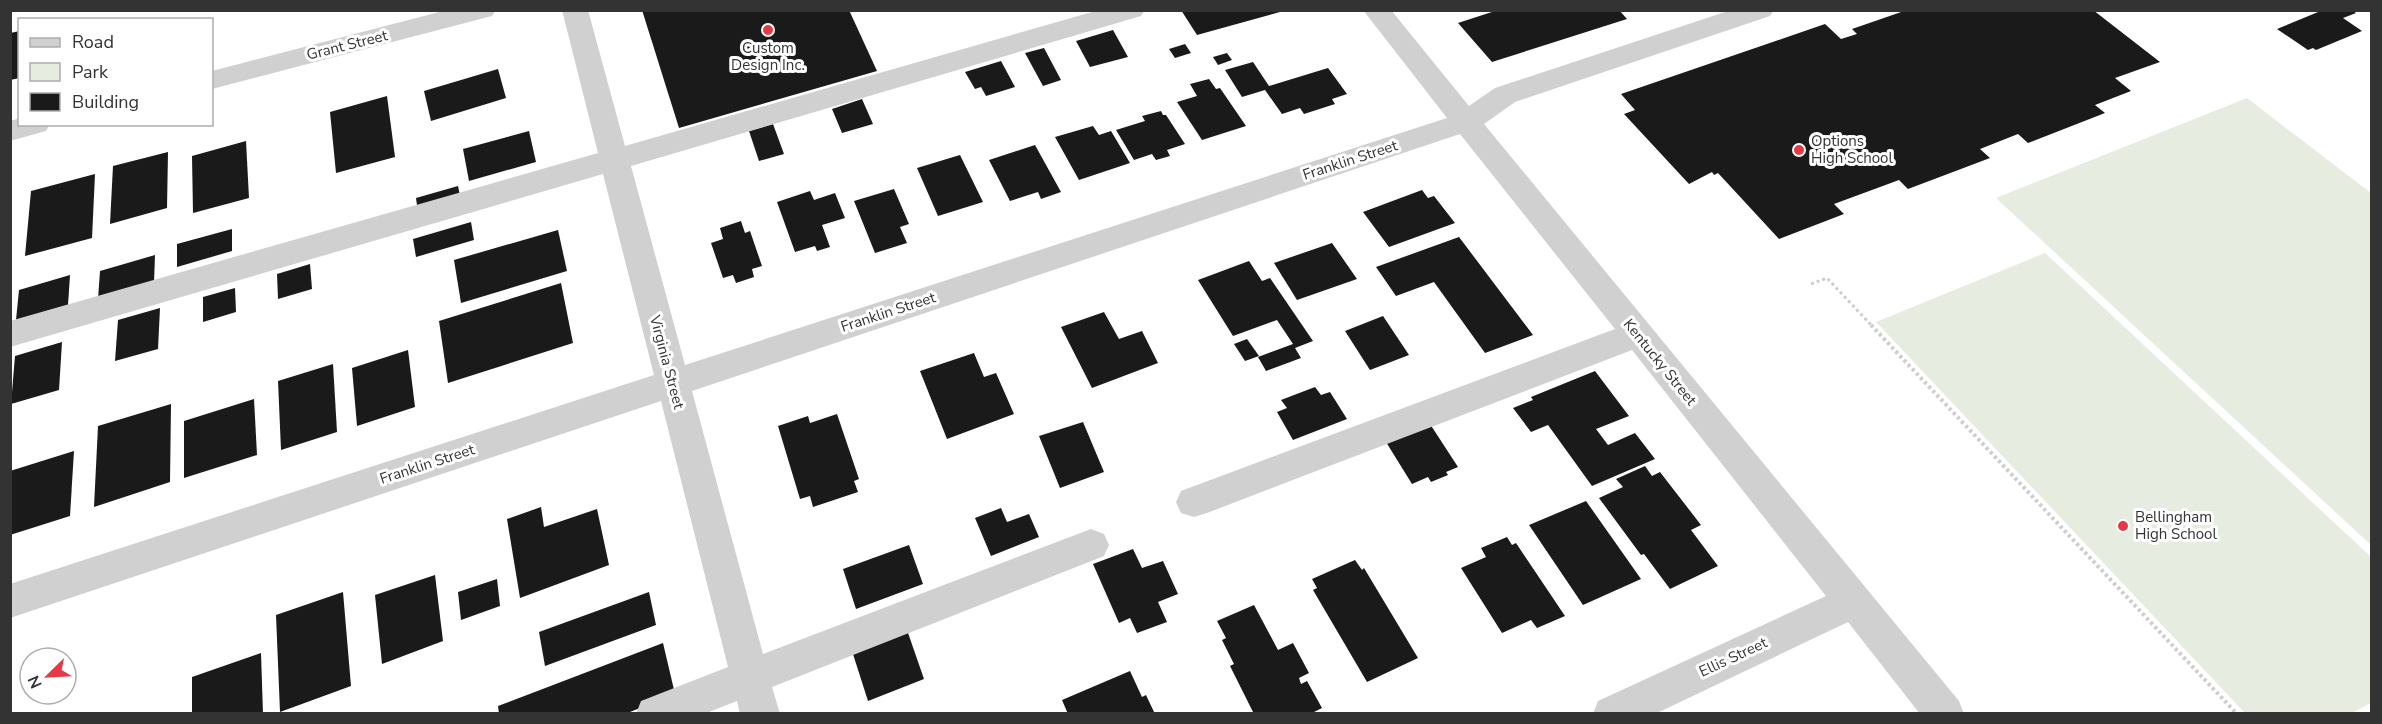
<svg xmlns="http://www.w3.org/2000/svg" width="2382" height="724" viewBox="0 0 2382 724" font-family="'Nunito Sans',sans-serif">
	<rect width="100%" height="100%" fill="#fff"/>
	<g fill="#e6ecdf">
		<polygon points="2247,98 2371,193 2371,545 1996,198"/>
		<polygon points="2045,253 2371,557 2371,703 2352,713 2245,713 1876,322"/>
	</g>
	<g fill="#1a1a1a">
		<polygon points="642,10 849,10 877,71 679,128"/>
		<polygon points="1181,10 1278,10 1280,12 1197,35"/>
		<polygon points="1498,10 1619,10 1627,19 1492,62 1458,23"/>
		<polygon points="1907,10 2093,10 2160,62 2115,78 2131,91 2095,105 2105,113 2028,143 2018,134 1980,149 1990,158 1908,189 1899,180 1834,204 1844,214 1779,239 1718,173 1714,175 1712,172 1689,184 1624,114 1635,110 1621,94 1825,24 1841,39 1857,34 1852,29"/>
		<polygon points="2323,10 2352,10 2356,13 2343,18 2362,31 2316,50 2313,48 2308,50 2277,29"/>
		<polygon points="1113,30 1128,57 1090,67 1076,41"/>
		<polygon points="20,31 20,78 10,80 10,33"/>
		<polygon points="1185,44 1191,53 1175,58 1169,49"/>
		<polygon points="1044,48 1061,80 1043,86 1025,53"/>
		<polygon points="1227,53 1232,60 1218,65 1213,57"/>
		<polygon points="1001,61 1015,87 986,96 981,87 975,89 965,72"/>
		<polygon points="1253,62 1269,86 1328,68 1347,94 1332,99 1335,104 1304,114 1300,108 1282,114 1265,90 1242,97 1225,70"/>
		<polygon points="498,69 506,98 431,121 424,91"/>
		<polygon points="1209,79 1216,89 1220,88 1246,126 1202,140 1177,102 1197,96 1190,84"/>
		<polygon points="387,96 395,157 336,173 330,112"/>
		<polygon points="862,99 873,124 842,133 832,109"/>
		<polygon points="1161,111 1163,115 1166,115 1185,144 1167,150 1170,156 1156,160 1152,154 1134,160 1116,130 1145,121 1142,116"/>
		<polygon points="773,124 784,154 759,161 749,131"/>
		<polygon points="1093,126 1099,135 1111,131 1130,163 1079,180 1055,137"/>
		<polygon points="529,131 536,162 469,181 463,149"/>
		<polygon points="246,141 249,198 193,213 192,156"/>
		<polygon points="1035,145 1061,192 1041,199 1038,192 1010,201 989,160"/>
		<polygon points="168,152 167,208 110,224 113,166"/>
		<polygon points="960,155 983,202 938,216 917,168"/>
		<polygon points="95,174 92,238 25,256 31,191"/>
		<polygon points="458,186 461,201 418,213 416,198"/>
		<polygon points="894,189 909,224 900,227 907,243 875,253 854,201"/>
		<polygon points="1422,190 1428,198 1434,196 1455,223 1389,247 1363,212"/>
		<polygon points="810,191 814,200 835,193 845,218 822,225 830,247 817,251 815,246 795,252 777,202"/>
		<polygon points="741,221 745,233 750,231 762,266 752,269 754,277 736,283 733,275 723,278 711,243 723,239 720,228"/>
		<polygon points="471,222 474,240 416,257 413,239"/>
		<polygon points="232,229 232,251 177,267 177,244"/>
		<polygon points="558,230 567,271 461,303 454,260"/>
		<polygon points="1459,237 1533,335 1485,353 1434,282 1396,296 1376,267"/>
		<polygon points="1332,243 1357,279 1297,300 1274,263"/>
		<polygon points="155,255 154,283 98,299 100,271"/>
		<polygon points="1249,261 1262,281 1270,278 1313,341 1295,348 1301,358 1266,371 1258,357 1293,344 1277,320 1233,336 1198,280"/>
		<polygon points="310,264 312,289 278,299 277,274"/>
		<polygon points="70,275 68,305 16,320 19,290"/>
		<polygon points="561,283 573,343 448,383 439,321"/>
		<polygon points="235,288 236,312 203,322 203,297"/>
		<polygon points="160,308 158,349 115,361 118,320"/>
		<polygon points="1104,312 1119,339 1142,331 1158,363 1092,388 1061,327"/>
		<polygon points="1383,316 1409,355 1370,370 1345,331"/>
		<polygon points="1247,339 1259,356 1245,361 1234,344"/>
		<polygon points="62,342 59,390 11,404 15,356"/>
		<polygon points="408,350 415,407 357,426 352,368"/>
		<polygon points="974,353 984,377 996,373 1014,414 947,439 920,371"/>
		<polygon points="333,364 337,432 281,450 278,381"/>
		<polygon points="1595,371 1629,416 1596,429 1608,445 1635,433 1655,459 1592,486 1548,425 1531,432 1513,408 1533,400 1531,397"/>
		<polygon points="1315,387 1321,395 1330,392 1347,419 1293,440 1277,412 1287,408 1281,400"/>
		<polygon points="254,399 257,455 184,478 184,421"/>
		<polygon points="171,404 170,482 94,507 98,426"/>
		<polygon points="837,414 859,479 854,481 858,492 813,507 810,496 800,499 778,426 808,416 810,423"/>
		<polygon points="1083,422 1104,472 1060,488 1039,436"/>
		<polygon points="1430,424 1458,467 1446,472 1448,475 1431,482 1428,477 1412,484 1386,442"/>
		<polygon points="74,451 70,516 10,535 10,471"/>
		<polygon points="1645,466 1652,476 1660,472 1701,525 1691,530 1718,566 1670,589 1644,554 1641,555 1599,498 1623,487 1616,479"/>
		<polygon points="1586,501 1641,579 1583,605 1529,525"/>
		<polygon points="541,507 544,527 597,509 609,565 520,598 507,519"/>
		<polygon points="1001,508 1007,522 1029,514 1039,537 991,556 975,518"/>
		<polygon points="1507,537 1512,545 1516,543 1565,616 1537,628 1531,620 1502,633 1461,568 1486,557 1481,548"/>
		<polygon points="909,545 923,584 856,609 843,569"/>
		<polygon points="1133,549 1142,568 1163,561 1178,594 1158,602 1167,622 1137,633 1130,618 1119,623 1093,564"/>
		<polygon points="1355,560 1362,570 1364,568 1418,658 1367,682 1313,590 1317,588 1312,579"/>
		<polygon points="435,575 443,641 382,664 375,595"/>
		<polygon points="497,579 500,606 461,620 458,592"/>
		<polygon points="343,592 351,686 280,712 276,615"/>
		<polygon points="649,592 656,625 545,666 539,632"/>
		<polygon points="1254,605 1278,650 1293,643 1309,673 1299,678 1301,684 1307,681 1322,708 1310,714 1254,714 1230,666 1234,664 1222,640 1226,638 1217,621"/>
		<polygon points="907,630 924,679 868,701 852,651"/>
		<polygon points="663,643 675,694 625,714 499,714 498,706"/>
		<polygon points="261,653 263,714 192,714 192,677"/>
		<polygon points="1130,671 1142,697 1146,695 1155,714 1068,714 1062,700"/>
	</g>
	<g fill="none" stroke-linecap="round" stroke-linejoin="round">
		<polyline stroke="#cdcdcd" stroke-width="3" stroke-dasharray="3 3" stroke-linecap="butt" points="1811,284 1827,278 1873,327"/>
		<polyline stroke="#cdcdcd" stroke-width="4" stroke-dasharray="3 3" stroke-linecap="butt" points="1871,325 2237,714"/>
		<g fill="#d0d0d0" fill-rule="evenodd">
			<polygon points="447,10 496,10 492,16 212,89 212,71"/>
			<polygon points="562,10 588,10 625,146 1099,10 1145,10 1141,16 631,166 685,365 1447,118 1363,10 1391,10 1469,106 1495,88 1731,10 1774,10 1770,16 1515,102 1484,124 1959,701 1964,714 1920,714 1848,622 1655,714 1593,714 1598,701 1826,596 1632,350 1207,513 1194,517 1181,513 1176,502 1181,491 1615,329 1460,134 692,391 763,654 1091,529 1104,534 1109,545 1104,556 772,687 780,714 740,714 737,701 704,714 636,714 641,701 728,667 661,401 10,618 10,584 654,375 603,174 10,347 10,321 598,153"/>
			<polygon points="20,118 20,124 50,124 46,131 10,141 10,121"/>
		</g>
	</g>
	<g fill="#e63946" stroke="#fff" stroke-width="2">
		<circle cx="768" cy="30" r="6"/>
		<circle cx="1799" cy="150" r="6"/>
		<circle cx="2123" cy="526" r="6"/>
	</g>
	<g text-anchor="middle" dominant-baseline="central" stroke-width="6" stroke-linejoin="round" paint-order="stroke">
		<g font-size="15" fill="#333" stroke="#fff">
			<text transform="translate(347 45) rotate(-14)">Grant Street</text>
			<text transform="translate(1350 160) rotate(-18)">Franklin Street</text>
			<text transform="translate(888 312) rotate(-18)">Franklin Street</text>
			<text transform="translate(667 362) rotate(75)">Virginia Street</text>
			<text transform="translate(1660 362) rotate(51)">Kentucky Street</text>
			<text transform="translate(427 464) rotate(-18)">Franklin Street</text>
			<text transform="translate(1733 657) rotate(-25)">Ellis Street</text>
		</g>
		<g font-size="15" fill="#333" stroke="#fff" text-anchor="start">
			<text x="768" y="48" text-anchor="middle">Custom<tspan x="768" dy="17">Design Inc.</tspan></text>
			<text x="1811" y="141">Options<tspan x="1811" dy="17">High School</tspan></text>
			<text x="2135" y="517">Bellingham<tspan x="2135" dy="17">High School</tspan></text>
		</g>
	</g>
	<rect width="2382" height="724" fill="none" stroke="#333333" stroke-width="24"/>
	<rect x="18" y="18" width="195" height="108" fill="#ffffff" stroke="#adadad" stroke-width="1.5"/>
	<rect x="30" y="38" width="30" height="9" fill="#d0d0d0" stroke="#adadad" stroke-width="1.5"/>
	<text x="72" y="48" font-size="18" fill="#333333">Road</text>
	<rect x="30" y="63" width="30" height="18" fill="#e6ecdf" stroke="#adadad" stroke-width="1.5"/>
	<text x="72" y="78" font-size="18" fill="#333333">Park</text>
	<rect x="30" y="93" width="30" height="18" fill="#1a1a1a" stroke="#adadad" stroke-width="1.5"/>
	<text x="72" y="108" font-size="18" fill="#333333">Building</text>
	<g transform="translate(48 676) rotate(246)"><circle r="28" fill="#ffffff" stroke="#adadad" stroke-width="1.5"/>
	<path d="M0-4.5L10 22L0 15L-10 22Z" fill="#e63946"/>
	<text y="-9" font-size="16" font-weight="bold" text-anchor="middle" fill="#333333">N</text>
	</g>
</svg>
